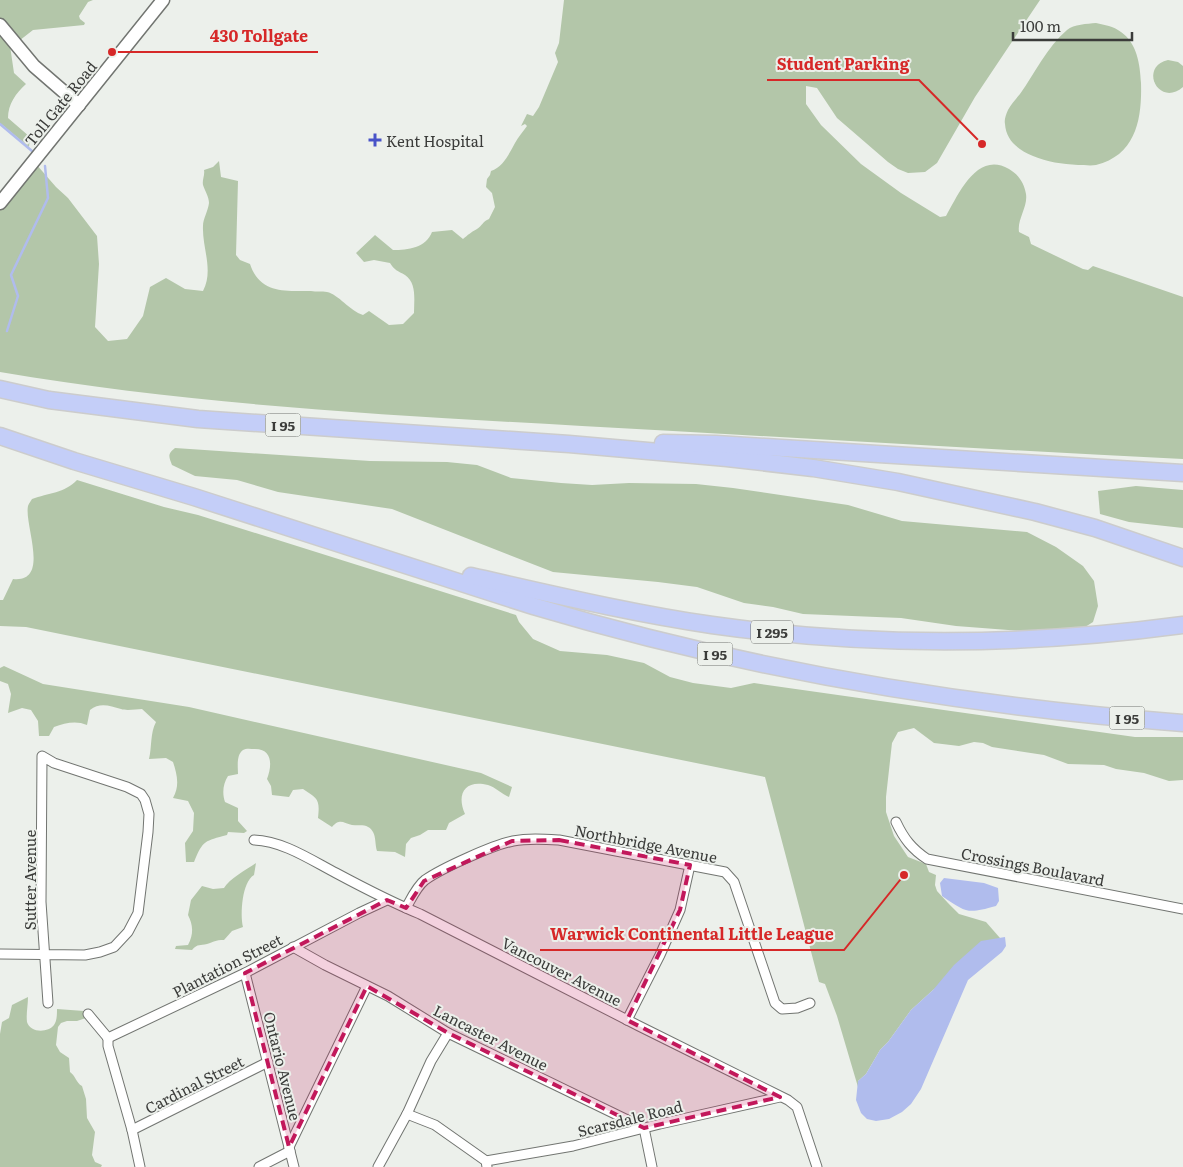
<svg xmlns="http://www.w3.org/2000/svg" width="1183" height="1167" viewBox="0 0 1183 1167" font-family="Literata,serif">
	<rect width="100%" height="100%" fill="#ecf0eb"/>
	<g fill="#b3c6a9">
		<path d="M0,0h93l-5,2 -9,14 1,3 5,4 -1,2 -51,5 -18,14 -6,-5 5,34 12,11c-10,9 -18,20 -18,34l22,19 -1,10 -29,-24z"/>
		<path d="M564,0h476l-65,97 -38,66 -12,9 -17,1 -10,-4 -10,-7 -51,-44 -20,-30 -11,-2v18l15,21 40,39 40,29 39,24 6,-1c12,-21 31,-66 63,-47 10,6 15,14 17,25 2,13 -9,25 -7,38l10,5 2,7 52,25 5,1 5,-4 90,31v162c-201,-10 -401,-22 -601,-33 -195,-11 -390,-21 -582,-54v-167l36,-41 20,23 12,11 29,38 2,28 -4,63 13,14 19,-2 16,-23 7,-29 16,-9 19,11 18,2c11,-21 -1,-43 0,-65 0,-7 5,-15 6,-23 0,-6 -4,-12 -6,-18 -1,-5 2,-10 1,-15l9,-3 6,-6 2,16 17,4 -2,74 4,5 10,4c10,30 35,27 61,27 5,1 11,0 16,1 11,2 23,19 36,23l6,-4 20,14 14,-1 11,-11c0,-13 3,-30 -9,-38 -7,-4 -11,-5 -15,-12l-16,-3 -10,2 -8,-9 19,-18 18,15c15,0 33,-2 39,-18l20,-2 11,9c5,-4 8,-7 14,-10 5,-3 6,-8 12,-10l6,-12 -3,-14 -6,-6 1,-8 3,-4 1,-4c12,-4 18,-17 24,-28 3,-6 8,-11 12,-17l-2,-2 -4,2 6,-12 6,2 6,-9 19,-45 -3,-9 4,-10z"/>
		<path d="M1096,23c9,2 17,3 25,9 16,11 19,32 20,51 1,34 -4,72 -45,82 -5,1 -13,0 -18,0 -16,-1 -31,-3 -45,-9 -14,-6 -27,-15 -28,-32 -1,-4 1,-10 3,-14 3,-6 8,-11 12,-16 15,-21 27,-47 47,-64 7,-6 20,-6 29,-7z"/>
		<path d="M1168,60l10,2 5,4v21c-24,21 -45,-20 -15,-27z"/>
		<path d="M175,448l195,13 77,1 30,3 34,13 50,5 31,2 37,-2 67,1 37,4 115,17 54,16 125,11 29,15 27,19 11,15 4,25 -5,16 -11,7h-20l-26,3 -80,-6 -55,-8 -98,-4 -30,-7 -29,-4 -47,-16 -39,-5 -105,-10 -161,-63 -114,-17 -41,-12 -42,-4 -23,-11c-3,-8 -5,-11 3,-17z"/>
		<path d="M77,480l87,27 34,8 318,100 3,7 14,17 27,12 47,4 37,8 26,14 23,6 38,5 23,-5 381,54h48v43l-14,1 -25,-8 -28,-4 -12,-4 -36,-1 -24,-9 -52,-8 -9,-4 -9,-1 -15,4 -25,-3 -20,-15 -16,4 -6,11 -6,54v15l8,24 14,21 18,7 3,8 7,3 -1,10 2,6 11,12 11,11 27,8 14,16 -67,52 -22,20 -23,32 -8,8 -14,24 -8,7v6l-21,-71 -12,-32 -6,-2 -54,-205 -739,-150 -26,-1v-26h3l10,-21c38,4 11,-54 15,-73 0,-1 4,-7 4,-7 16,-6 33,-6 45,-19z"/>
		<polygon points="1136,486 1183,490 1183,528 1129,522 1100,514 1098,491"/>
		<path d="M4,666l39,18 146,23 292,66 31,14 -3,10c-7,-3 -14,-10 -21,-12 -23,-6 -32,9 -23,29l-16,9 -3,7h-18l-8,5 -9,3 -5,6 -1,13 -10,-5 -18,-1c-2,-6 -1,-14 -4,-19 -5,-9 -13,-6 -21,-7 -9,-2 -12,-7 -20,2l-14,-9c2,-19 0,-19 -15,-29l-10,1 -4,7 -17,-2 -1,-9 -4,-7c5,-13 6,-30 -12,-30 -4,0 -9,-1 -12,1 -7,5 -5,17 -5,24l-10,2c-5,8 -6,17 -3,26l13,6v13l9,10 -3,2 -16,-1 -1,3c-22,6 -24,5 -33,27h-8l-1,-19 8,-12 1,-18 -6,-12 -15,-3c7,-12 4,-24 0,-36l-7,-4 -17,1c3,-12 1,-26 7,-37l-14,-13c-6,0 -15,2 -21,0 -11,-3 -21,-7 -31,1l-3,15c-11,-5 -22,-2 -33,2l-5,9h-10l-1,-15 -7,-11 -9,-2 -14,5 3,-19 -3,-10 -8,-3v-13z"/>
		<path d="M256,863l-2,12c-12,7 -14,39 -11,52l-11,4 -8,9c-9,0 -10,2 -17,4 -7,2 -9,-1 -15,6l-17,-1 1,-3 12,-1c6,-11 5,-20 0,-30l3,-15 11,-14 11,3 11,-1c5,-9 22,-18 32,-25z"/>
		<path d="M28,997c0,8 -2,17 -1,25 3,11 21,11 27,3 3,-4 3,-11 3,-16l27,2 5,6 -12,4h-10l-6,2 -3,4 -2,18 4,7 9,6 1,14c6,4 6,11 12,14l4,13 1,19 8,14 -3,23 3,7 7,3 -1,2h-101v-133l2,-12 7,-4 3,-13z"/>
	</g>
	<g fill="#b0bced">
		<path d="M944,878l40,5 14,5 1,13 -3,5c-29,8 -29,7 -54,-10l-2,-13z"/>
		<polygon points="1005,937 1006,946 1002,952 968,980 921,1089 911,1104 902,1112 889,1119 876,1121 867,1119 861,1113 856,1100 858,1081 866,1074 880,1050 888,1042 911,1010 933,990 954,965 981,941"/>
	</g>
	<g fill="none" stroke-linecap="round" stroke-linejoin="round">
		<g stroke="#b0bced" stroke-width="2.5">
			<polyline points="0,124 32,151"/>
			<polyline points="7,331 18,296 11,275 48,198 45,166"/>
		</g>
		<defs>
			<g id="street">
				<path d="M896,822c8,17 16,27 31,37l256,50"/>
				<path d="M254,840c29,1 57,20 82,33 28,15 55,29 84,41l219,112 149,74 9,7 20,60"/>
				<path d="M406,908c5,-9 11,-22 19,-28 17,-12 68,-35 88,-39 15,-3 30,-2 46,-1l166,32 9,10 41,121 7,6 15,-1 13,-5"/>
				<polyline points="293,947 325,965 388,996 448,1033 644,1128 652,1167"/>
				<polyline points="0,954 85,955 100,952 114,947 128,932 138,913 148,832 149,814 145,800 141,794 127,787 54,763 42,756 41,902 48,1003"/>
				<polyline points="245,973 294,1167"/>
				<polyline points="88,1014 108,1038"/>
				<polyline points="627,1020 660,955 680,910 690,865"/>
				<polyline points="108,1038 245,973 359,913 387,900"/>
				<polyline points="108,1038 108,1046 132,1130 140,1167"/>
				<polyline points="407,1114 435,1125 486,1161 487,1167"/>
				<polyline points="132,1130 268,1062"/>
				<polyline points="289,1147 367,986"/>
				<polyline points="486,1161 573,1146 660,1124 780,1097"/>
				<polyline points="259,1167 290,1151"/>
				<polyline points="378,1167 407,1114 431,1061 448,1033"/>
			</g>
			<g id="secondary">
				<polyline points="0,25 34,66 79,105"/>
				<polyline points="0,203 163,0"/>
			</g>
			<g id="highway">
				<polyline points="0,389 49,400 198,419 569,444 727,458 813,468 898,482 1035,512 1095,528 1183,558"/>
				<path d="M0,436l74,25 120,36 339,109c211,63 430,100 650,117"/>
				<polyline points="663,443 716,444 1183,473"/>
				<path d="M471,576c80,18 159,37 241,49 155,22 315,21 471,0"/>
			</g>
		</defs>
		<use href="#street" stroke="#727571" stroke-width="11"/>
		<use href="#secondary" stroke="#727571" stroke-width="15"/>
		<use href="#highway" stroke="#ccc" stroke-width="19"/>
		<use href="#street" stroke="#fff" stroke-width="9"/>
		<use href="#secondary" stroke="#fff" stroke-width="12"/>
		<use href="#highway" stroke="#c4cef8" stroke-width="16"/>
	</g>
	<path fill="#c2185b" fill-opacity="0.2" stroke="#c2185b" stroke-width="4" stroke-dasharray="10 6" stroke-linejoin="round" d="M559,840l131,25 -10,45 -53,110 153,77 -136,31 -196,-95 -81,-47 -78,161 -44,-174 142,-73 19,8 18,-27 88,-40z"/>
	<path fill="#4853c8" stroke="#ecf0eb" stroke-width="2" d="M372.5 132.5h5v5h5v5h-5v5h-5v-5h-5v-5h5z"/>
	<g text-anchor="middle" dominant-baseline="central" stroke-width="4" stroke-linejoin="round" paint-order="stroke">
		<g fill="#ecf0eb" stroke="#70726f" stroke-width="1">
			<rect x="265.5" y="413.5" width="35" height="23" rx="4"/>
			<rect x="751" y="620.5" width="42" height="23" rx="4"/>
			<rect x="697.5" y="642.5" width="35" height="23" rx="4"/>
			<rect x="1109.5" y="706.5" width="35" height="23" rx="4"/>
		</g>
		<g font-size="14" font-weight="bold" fill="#3b3c3a">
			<text x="283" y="425">I 95</text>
			<text x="772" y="632">I 295</text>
			<text x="715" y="654">I 95</text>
			<text x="1127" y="718">I 95</text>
		</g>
		<g font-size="15" fill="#3b3c3a" stroke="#ecf0eb">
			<text transform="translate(60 103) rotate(-51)">Toll Gate Road</text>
			<text transform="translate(646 843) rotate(11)">Northbridge Avenue</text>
			<text transform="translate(1033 866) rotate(11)">Crossings Boulavard</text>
			<text transform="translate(29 880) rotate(-90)">Sutter Avenue</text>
			<text transform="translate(227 965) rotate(-27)">Plantation Street</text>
			<text transform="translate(562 971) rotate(27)">Vancouver Avenue</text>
			<text transform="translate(491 1037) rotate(27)">Lancaster Avenue</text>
			<text transform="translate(283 1066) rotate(76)">Ontario Avenue</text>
			<text transform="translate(194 1084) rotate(-27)">Cardinal Street</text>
			<text transform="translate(630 1118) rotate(-14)">Scarsdale Road</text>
		</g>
		<g font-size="15" fill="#3b3c3a" stroke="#ecf0eb" text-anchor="start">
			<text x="386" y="140">Kent Hospital</text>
		</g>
	</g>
	<path fill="none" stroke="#d62828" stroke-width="2" d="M112 52L200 52H318M982 144L919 80H767M904 875L844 950H540"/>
	<g fill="#d62828" stroke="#ecf0eb" stroke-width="2">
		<circle cx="112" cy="52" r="5"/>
		<circle cx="982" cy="144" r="5"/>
		<circle cx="904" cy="875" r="5"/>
	</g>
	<g font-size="16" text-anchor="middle" font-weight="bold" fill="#d62828" stroke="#ecf0eb" stroke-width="4" stroke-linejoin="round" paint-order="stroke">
		<text x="259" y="42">430 Tollgate</text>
		<text x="843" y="70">Student Parking</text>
		<text x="692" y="940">Warwick Continental Little League</text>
	</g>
	<path d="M1013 32v8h119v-8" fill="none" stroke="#3b3c3a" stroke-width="2.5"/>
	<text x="1020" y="32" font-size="15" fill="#3b3c3a" stroke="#ecf0eb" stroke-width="4" paint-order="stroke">100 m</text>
</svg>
